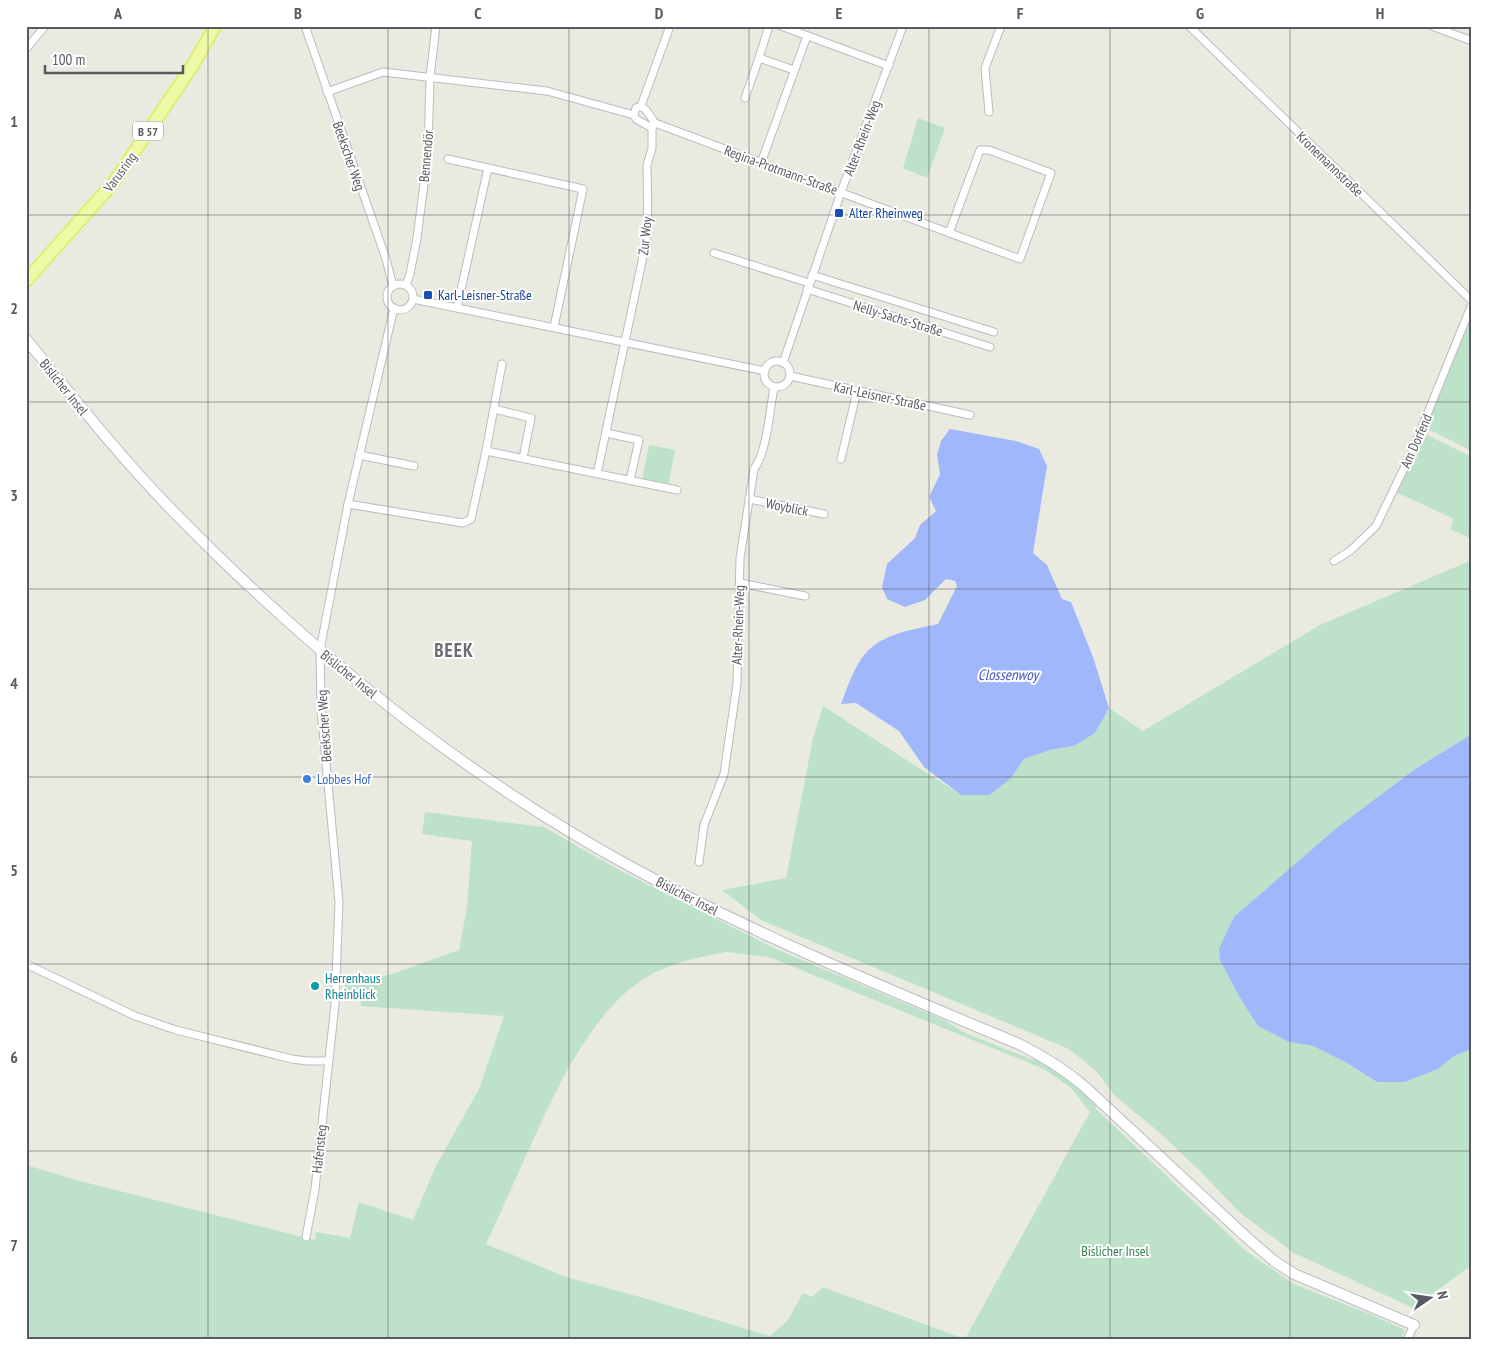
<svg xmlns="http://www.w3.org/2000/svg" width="1498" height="1366" viewBox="0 0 1498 1366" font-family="'PT Sans Narrow',sans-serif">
	<rect width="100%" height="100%" fill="#eaebe0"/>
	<g fill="#bde2c9" fill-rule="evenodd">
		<polygon points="918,118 945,128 927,178 903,168"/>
		<polygon points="1471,314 1472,314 1472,451 1430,430 1428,423"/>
		<polygon points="1423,433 1472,457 1472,539 1450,529 1454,519 1396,492"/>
		<polygon points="649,445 675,450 668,486 642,481"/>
		<polygon points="1472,560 1472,734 1415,769 1339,826 1289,1042 1313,1046 1347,1063 1377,1082 1405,1082 1438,1069 1454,1056 1472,1049 1472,1265 1413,1308 1294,1253 1239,1212 1201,1172 1159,1132 1115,1096 1096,1071 1069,1049 761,920 722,890 786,878 813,738 823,706 961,795 990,795 1011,778 1024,759 1050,750 1074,746 1095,733 1109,708 1143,731 1320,625"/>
		<path d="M425,812l119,15 75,43 157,79 168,71 21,13 66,26c23,2 49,30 66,45l-2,4 151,143 48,33 78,31 33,15 -4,10h-1375v-175l54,16 235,59 1,-8 34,6 9,-36 54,18 23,-54 43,-77 25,-73 -143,-10 -1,-12 -13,-3 -3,-8 3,-3 26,-2 19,-4 67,-24 8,-43 5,-66 -50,-7zM726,952l43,5 275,112 27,19 19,24 -125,227 -142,-52 -11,10 -9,-4 -15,27 -18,16 -126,-38 -78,-21 -80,-33c15,-32 29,-64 44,-97 26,-57 63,-140 120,-172 24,-13 50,-18 76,-23z"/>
	</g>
	<g fill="#a1b7fb">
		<path d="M950,429l66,12 23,8 8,17 -14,87 14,12 15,34 9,3 22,55 16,51 -14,25 -21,13 -24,4 -26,9 -13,19 -21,17h-29l-37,-28 -25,-36 -43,-28 -15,1c5,-13 10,-28 17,-40 17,-30 49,-33 80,-40l19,-38 -2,-5 -9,-2 -21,21 -20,7 -18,-8 -5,-12 5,-23 28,-26 5,-13 16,-14 -7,-14 11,-23 -3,-19 4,-14z"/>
		<polygon points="1472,734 1472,1049 1454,1056 1438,1069 1405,1082 1377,1082 1347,1063 1313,1046 1289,1042 1258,1026 1239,996 1220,960 1219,949 1234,917 1339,826 1415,769"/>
	</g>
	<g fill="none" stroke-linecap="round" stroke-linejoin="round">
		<defs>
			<g id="minor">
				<polyline points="305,26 386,259 393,286"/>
				<polyline points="769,26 759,58 794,70"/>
				<polyline points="781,26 889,66"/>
				<polyline points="1189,26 1472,301"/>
				<polyline points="1432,26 1472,41"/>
				<polyline points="26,49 45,26"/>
				<polyline points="327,92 383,72 547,91 634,115 636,119 652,128 655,123 646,110 641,106 636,108 634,115"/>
				<polyline points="745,98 759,58"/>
				<polyline points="641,106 670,26"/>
				<polyline points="989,112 985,68 1001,26"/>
				<path d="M655,123c122,46 243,91 365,136l31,-86 -62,-23h-9l-31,83"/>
				<polyline points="448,159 583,189 554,327"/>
				<polyline points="761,163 807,36"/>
				<polyline points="714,253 809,283"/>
				<polyline points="812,275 994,332"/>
				<circle cx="400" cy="297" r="13"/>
				<polyline points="406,285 410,274 417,238 428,153 430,77 436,26"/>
				<polyline points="807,289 990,347"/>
				<polyline points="413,299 765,371"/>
				<polyline points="457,308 488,168"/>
				<circle cx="777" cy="374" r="13"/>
				<polyline points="783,363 841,192 903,26"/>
				<polyline points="790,376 970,415"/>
				<polyline points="494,409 531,418 523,458"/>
				<polyline points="606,433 639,440 630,480"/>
				<polyline points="486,451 677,490"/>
				<polyline points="359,455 414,466"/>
				<polyline points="841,459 857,391"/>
				<polyline points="597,474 648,233 647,165 652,148 652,128"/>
				<polyline points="749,499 824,514"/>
				<polyline points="348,504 463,523 471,519 486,451 502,364"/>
				<polyline points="1334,561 1350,551 1376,526 1411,454 1472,304"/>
				<polyline points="740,583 805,596"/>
				<path d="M699,862l5,-37 20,-51 13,-90 3,-126 14,-89c13,-17 16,-60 20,-82"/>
				<polyline points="26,964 135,1016 176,1030 292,1059 307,1061 328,1061"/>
				<polyline points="306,1237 315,1189 335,1004 339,902 321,709 320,650 348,504 394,308"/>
				<polyline points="1407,1340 1414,1325"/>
			</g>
			<path id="secondary" d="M26,339c47,58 93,117 145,170 134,138 285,261 453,354 127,70 261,125 395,181 24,12 45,25 66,43l159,148 30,26 20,13 120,51"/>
			<polyline id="primary" points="26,281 114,182 193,65 215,26"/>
		</defs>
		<use href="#minor" stroke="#bbbbc2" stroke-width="9"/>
		<use href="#secondary" stroke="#bbbcc4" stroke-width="12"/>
		<use href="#primary" stroke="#e5ea5a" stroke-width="14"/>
		<use href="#minor" stroke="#fff" stroke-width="7"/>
		<use href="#secondary" stroke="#fff" stroke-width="10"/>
		<use href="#primary" stroke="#eefba6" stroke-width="11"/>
	</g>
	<path fill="none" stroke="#595a61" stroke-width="1" stroke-opacity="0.55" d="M208,26v1314M388,26v1314M569,26v1314M749,26v1314M929,26v1314M1110,26v1314M1290,26v1314M26,215h1446M26,402h1446M26,589h1446M26,777h1446M26,964h1446M26,1151h1446"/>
	<g fill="#1a4fb4" stroke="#fff" stroke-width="2">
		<rect x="834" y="208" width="10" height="10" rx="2.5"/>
		<rect x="423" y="290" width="10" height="10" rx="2.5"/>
	</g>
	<circle fill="#3f7fe0" stroke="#fff" stroke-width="2" cx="307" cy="779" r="5"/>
	<circle fill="#0f9aa8" stroke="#fff" stroke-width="2" cx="315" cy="986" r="5"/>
	<g text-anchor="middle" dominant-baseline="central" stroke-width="4" stroke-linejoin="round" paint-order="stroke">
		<rect fill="#fff" stroke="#8b8c90" stroke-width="1" x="133" y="121.5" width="30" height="19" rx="4"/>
		<g font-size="12" font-weight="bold" fill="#595a61">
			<text x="148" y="131">B 57</text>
		</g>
		<g font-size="14" fill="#595a61" stroke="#fff">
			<text transform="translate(862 138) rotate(-69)">Alter-Rhein-Weg</text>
			<text transform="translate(349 156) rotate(71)">Beekscher Weg</text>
			<text transform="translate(426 156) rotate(-85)">Bennendör</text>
			<text transform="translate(1330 164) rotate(44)">Kronemannstraße</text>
			<text transform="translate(781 170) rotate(20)">Regina-Protmann-Straße</text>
			<text transform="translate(120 172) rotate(-54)">Varusring</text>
			<text transform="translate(645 236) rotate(-84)">Zur Woy</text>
			<text transform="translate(898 318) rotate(17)">Nelly-Sachs-Straße</text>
			<text transform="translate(64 387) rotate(51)">Bislicher Insel</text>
			<text transform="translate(880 396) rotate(12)">Karl-Leisner-Straße</text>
			<text transform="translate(1416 441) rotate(-66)">Am Dorfend</text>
			<text transform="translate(787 507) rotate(11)">Woyblick</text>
			<text transform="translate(738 625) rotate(-88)">Alter-Rhein-Weg</text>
			<text transform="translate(349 674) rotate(39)">Bislicher Insel</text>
			<text transform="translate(324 726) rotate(-94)">Beekscher Weg</text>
			<text transform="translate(687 896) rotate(27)">Bislicher Insel</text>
			<text transform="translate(319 1149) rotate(-84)">Hafensteg</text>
		</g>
		<g font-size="14" fill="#164399" stroke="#fff" text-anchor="start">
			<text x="849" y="213">Alter Rheinweg</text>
			<text x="438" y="295">Karl-Leisner-Straße</text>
		</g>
		<g font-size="14" fill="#366cbe" stroke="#fff" text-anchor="start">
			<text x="317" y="779">Lobbes Hof</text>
		</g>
		<g font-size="14" fill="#0d838f" stroke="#fff" text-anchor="start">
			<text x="325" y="978">Herrenhaus<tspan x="325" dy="16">Rheinblick</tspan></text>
		</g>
		<g font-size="14" fill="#388152" stroke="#fff">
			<text x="1115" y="1251">Bislicher Insel</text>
		</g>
		<g font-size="15" font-style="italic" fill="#455abc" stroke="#fff">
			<text x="1008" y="674">Clossenwoy</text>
		</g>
		<g font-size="19" font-weight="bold" letter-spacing="1" fill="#6a6c73" stroke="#fff">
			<text x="454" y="650">BEEK</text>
		</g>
	</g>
	<rect width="1498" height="1366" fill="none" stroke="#ffffff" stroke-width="55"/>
	<g transform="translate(1430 1298) rotate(77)" stroke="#ffffff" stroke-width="4" paint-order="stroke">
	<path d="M0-4L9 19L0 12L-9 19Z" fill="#595a61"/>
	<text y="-8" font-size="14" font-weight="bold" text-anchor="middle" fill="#595a61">N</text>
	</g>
	<path d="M45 65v8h138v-8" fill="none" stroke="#595a61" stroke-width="2.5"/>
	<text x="52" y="65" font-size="15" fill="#595a61" stroke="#ffffff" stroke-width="4" paint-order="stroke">100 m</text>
	<rect x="28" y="28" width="1442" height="1310" fill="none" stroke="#595a61" stroke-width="2"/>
	<g font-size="16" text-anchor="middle" font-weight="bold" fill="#595a61">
		<text x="118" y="19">A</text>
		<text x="298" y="19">B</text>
		<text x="478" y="19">C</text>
		<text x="659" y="19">D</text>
		<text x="839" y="19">E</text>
		<text x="1020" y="19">F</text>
		<text x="1200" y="19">G</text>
		<text x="1380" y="19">H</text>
		<text x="14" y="127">1</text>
		<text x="14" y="314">2</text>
		<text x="14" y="501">3</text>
		<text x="14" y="689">4</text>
		<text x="14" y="876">5</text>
		<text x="14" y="1063">6</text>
		<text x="14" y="1251">7</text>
	</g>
</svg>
